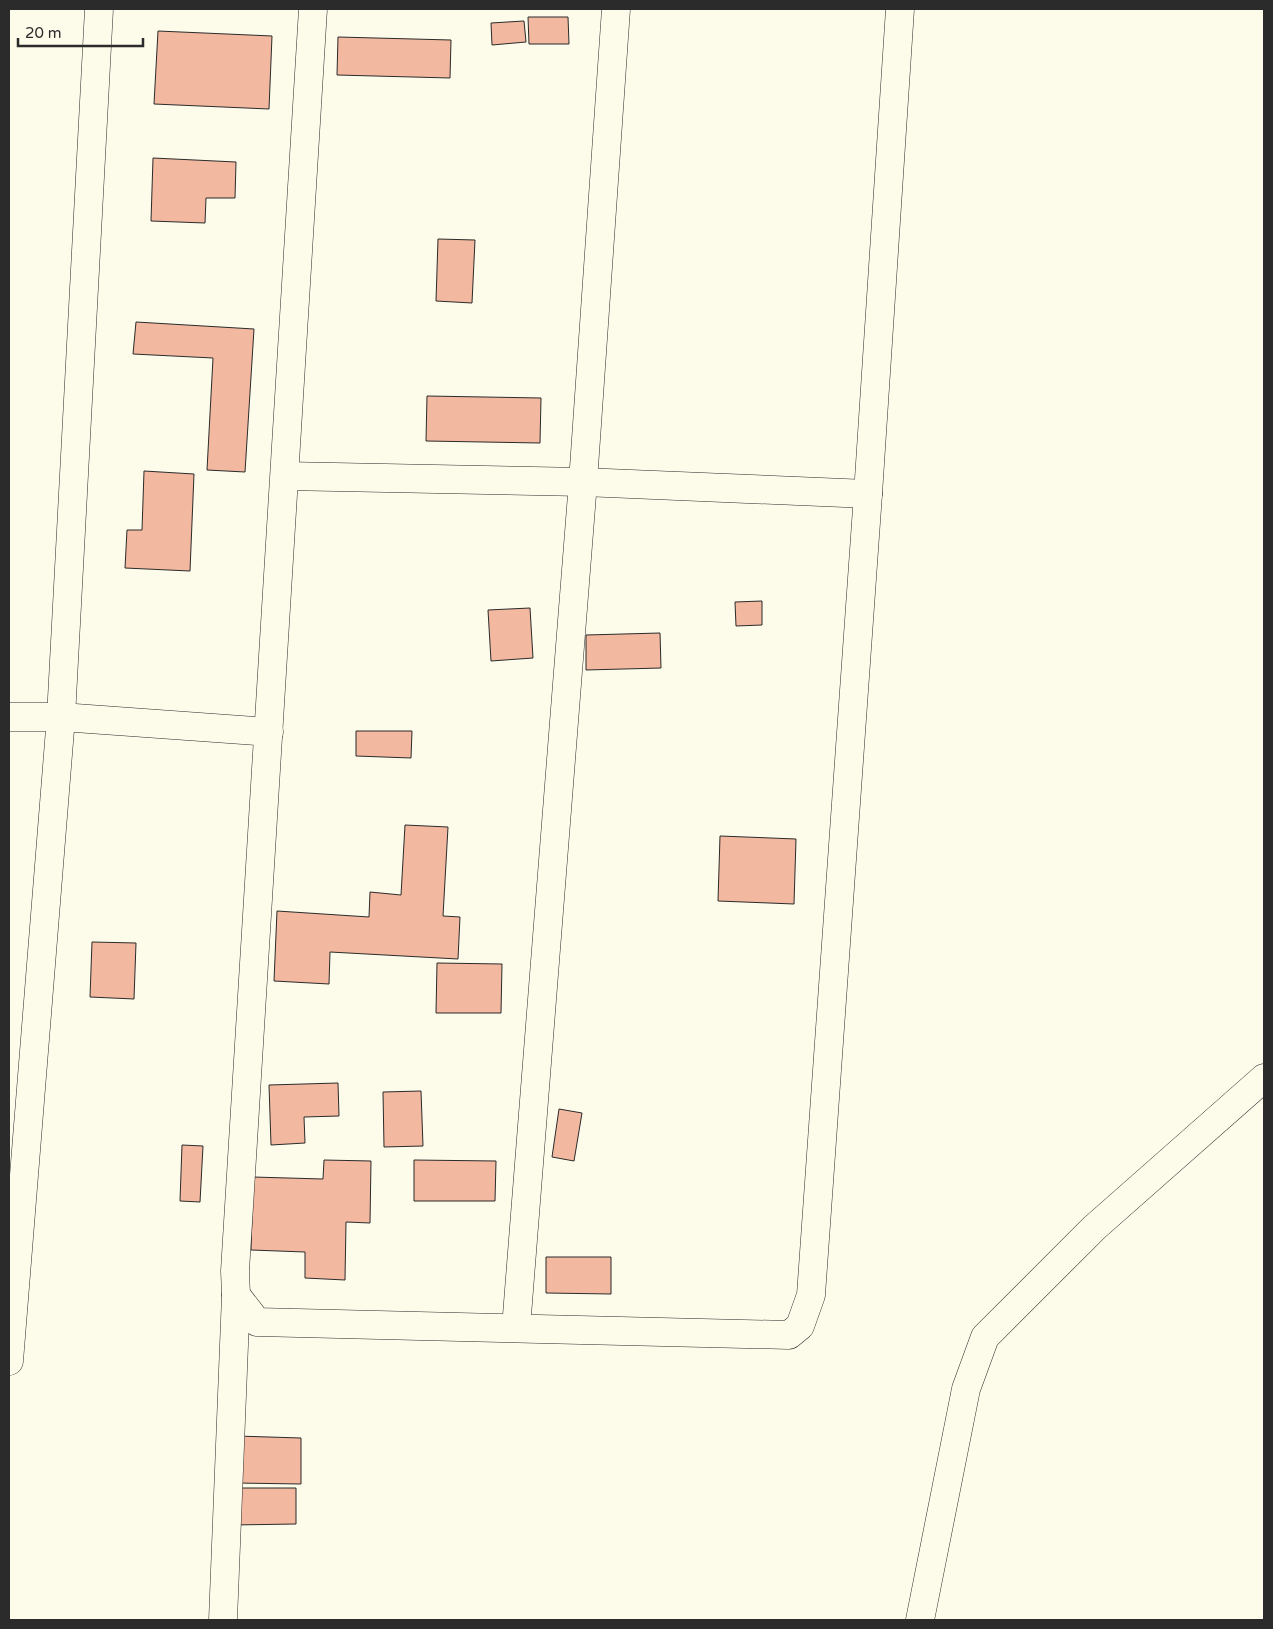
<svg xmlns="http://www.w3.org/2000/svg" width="1273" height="1629" viewBox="0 0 1273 1629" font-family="'Varela Round',sans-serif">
	<rect width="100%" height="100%" fill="#fdfbea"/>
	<g fill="#f2b8a0" stroke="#2b2b2b">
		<polygon points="528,17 568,17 569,44 529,44"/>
		<polygon points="524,21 526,42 492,45 491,23"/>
		<polygon points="158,31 272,36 269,109 154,104"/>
		<polygon points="338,37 451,40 450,78 337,75"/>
		<polygon points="153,158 236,162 235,198 206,198 205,223 151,221"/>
		<polygon points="438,239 475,240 472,303 436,301"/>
		<polygon points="136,322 254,329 245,472 207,470 213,358 133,354"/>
		<polygon points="427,396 541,398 540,443 426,441"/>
		<polygon points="144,471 194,474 190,571 125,568 127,530 142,530"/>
		<polygon points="762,601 762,625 736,626 735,602"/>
		<polygon points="530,608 533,658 491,661 488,610"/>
		<polygon points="660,633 661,668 586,670 586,635"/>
		<polygon points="356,731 412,731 411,758 356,756"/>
		<polygon points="405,825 448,827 443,916 460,917 458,959 330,952 329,984 274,981 277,911 369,917 370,892 401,895"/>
		<polygon points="720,836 796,839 794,904 718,901"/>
		<polygon points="92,942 136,943 134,999 90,997"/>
		<polygon points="437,963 502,964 501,1013 436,1013"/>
		<polygon points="338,1083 339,1116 304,1117 305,1143 271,1145 269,1085"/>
		<polygon points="421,1091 423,1146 384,1147 383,1092"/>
		<polygon points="559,1109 582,1113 574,1161 552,1157"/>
		<polygon points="182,1145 203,1146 200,1202 180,1201"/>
		<polygon points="324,1160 371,1161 370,1223 346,1222 345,1280 305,1278 305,1252 251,1250 253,1177 323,1179"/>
		<polygon points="414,1160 496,1161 495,1201 414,1201"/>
		<polygon points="546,1257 611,1257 611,1294 546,1293"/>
		<polygon points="236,1436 301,1438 301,1484 235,1483"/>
		<polygon points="232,1488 296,1488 296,1524 232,1525"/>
	</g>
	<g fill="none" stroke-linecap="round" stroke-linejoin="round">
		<defs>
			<g id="minor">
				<polyline points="285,476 583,482 868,494"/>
				<polyline points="9,717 61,717 269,732"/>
				<polyline points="236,1295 257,1322 789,1335 800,1326 811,1295 868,494 900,9"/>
				<polyline points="516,1328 583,482 616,9"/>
				<polyline points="9,1361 61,717 99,9"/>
				<polyline points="223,1620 236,1295 235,1271 313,9"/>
				<polyline points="920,1620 966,1389 985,1337 1094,1228 1264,1078"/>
			</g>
		</defs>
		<use href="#minor" stroke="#2b2b2b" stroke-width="29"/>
		<use href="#minor" stroke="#fdfbea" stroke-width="28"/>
	</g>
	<rect width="1273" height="1629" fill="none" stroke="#2b2b2b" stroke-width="20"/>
	<path d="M18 38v8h125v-8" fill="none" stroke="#2b2b2b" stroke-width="2.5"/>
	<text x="25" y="38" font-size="15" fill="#2b2b2b" stroke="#fdfbea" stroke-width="4" paint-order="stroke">20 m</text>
</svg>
